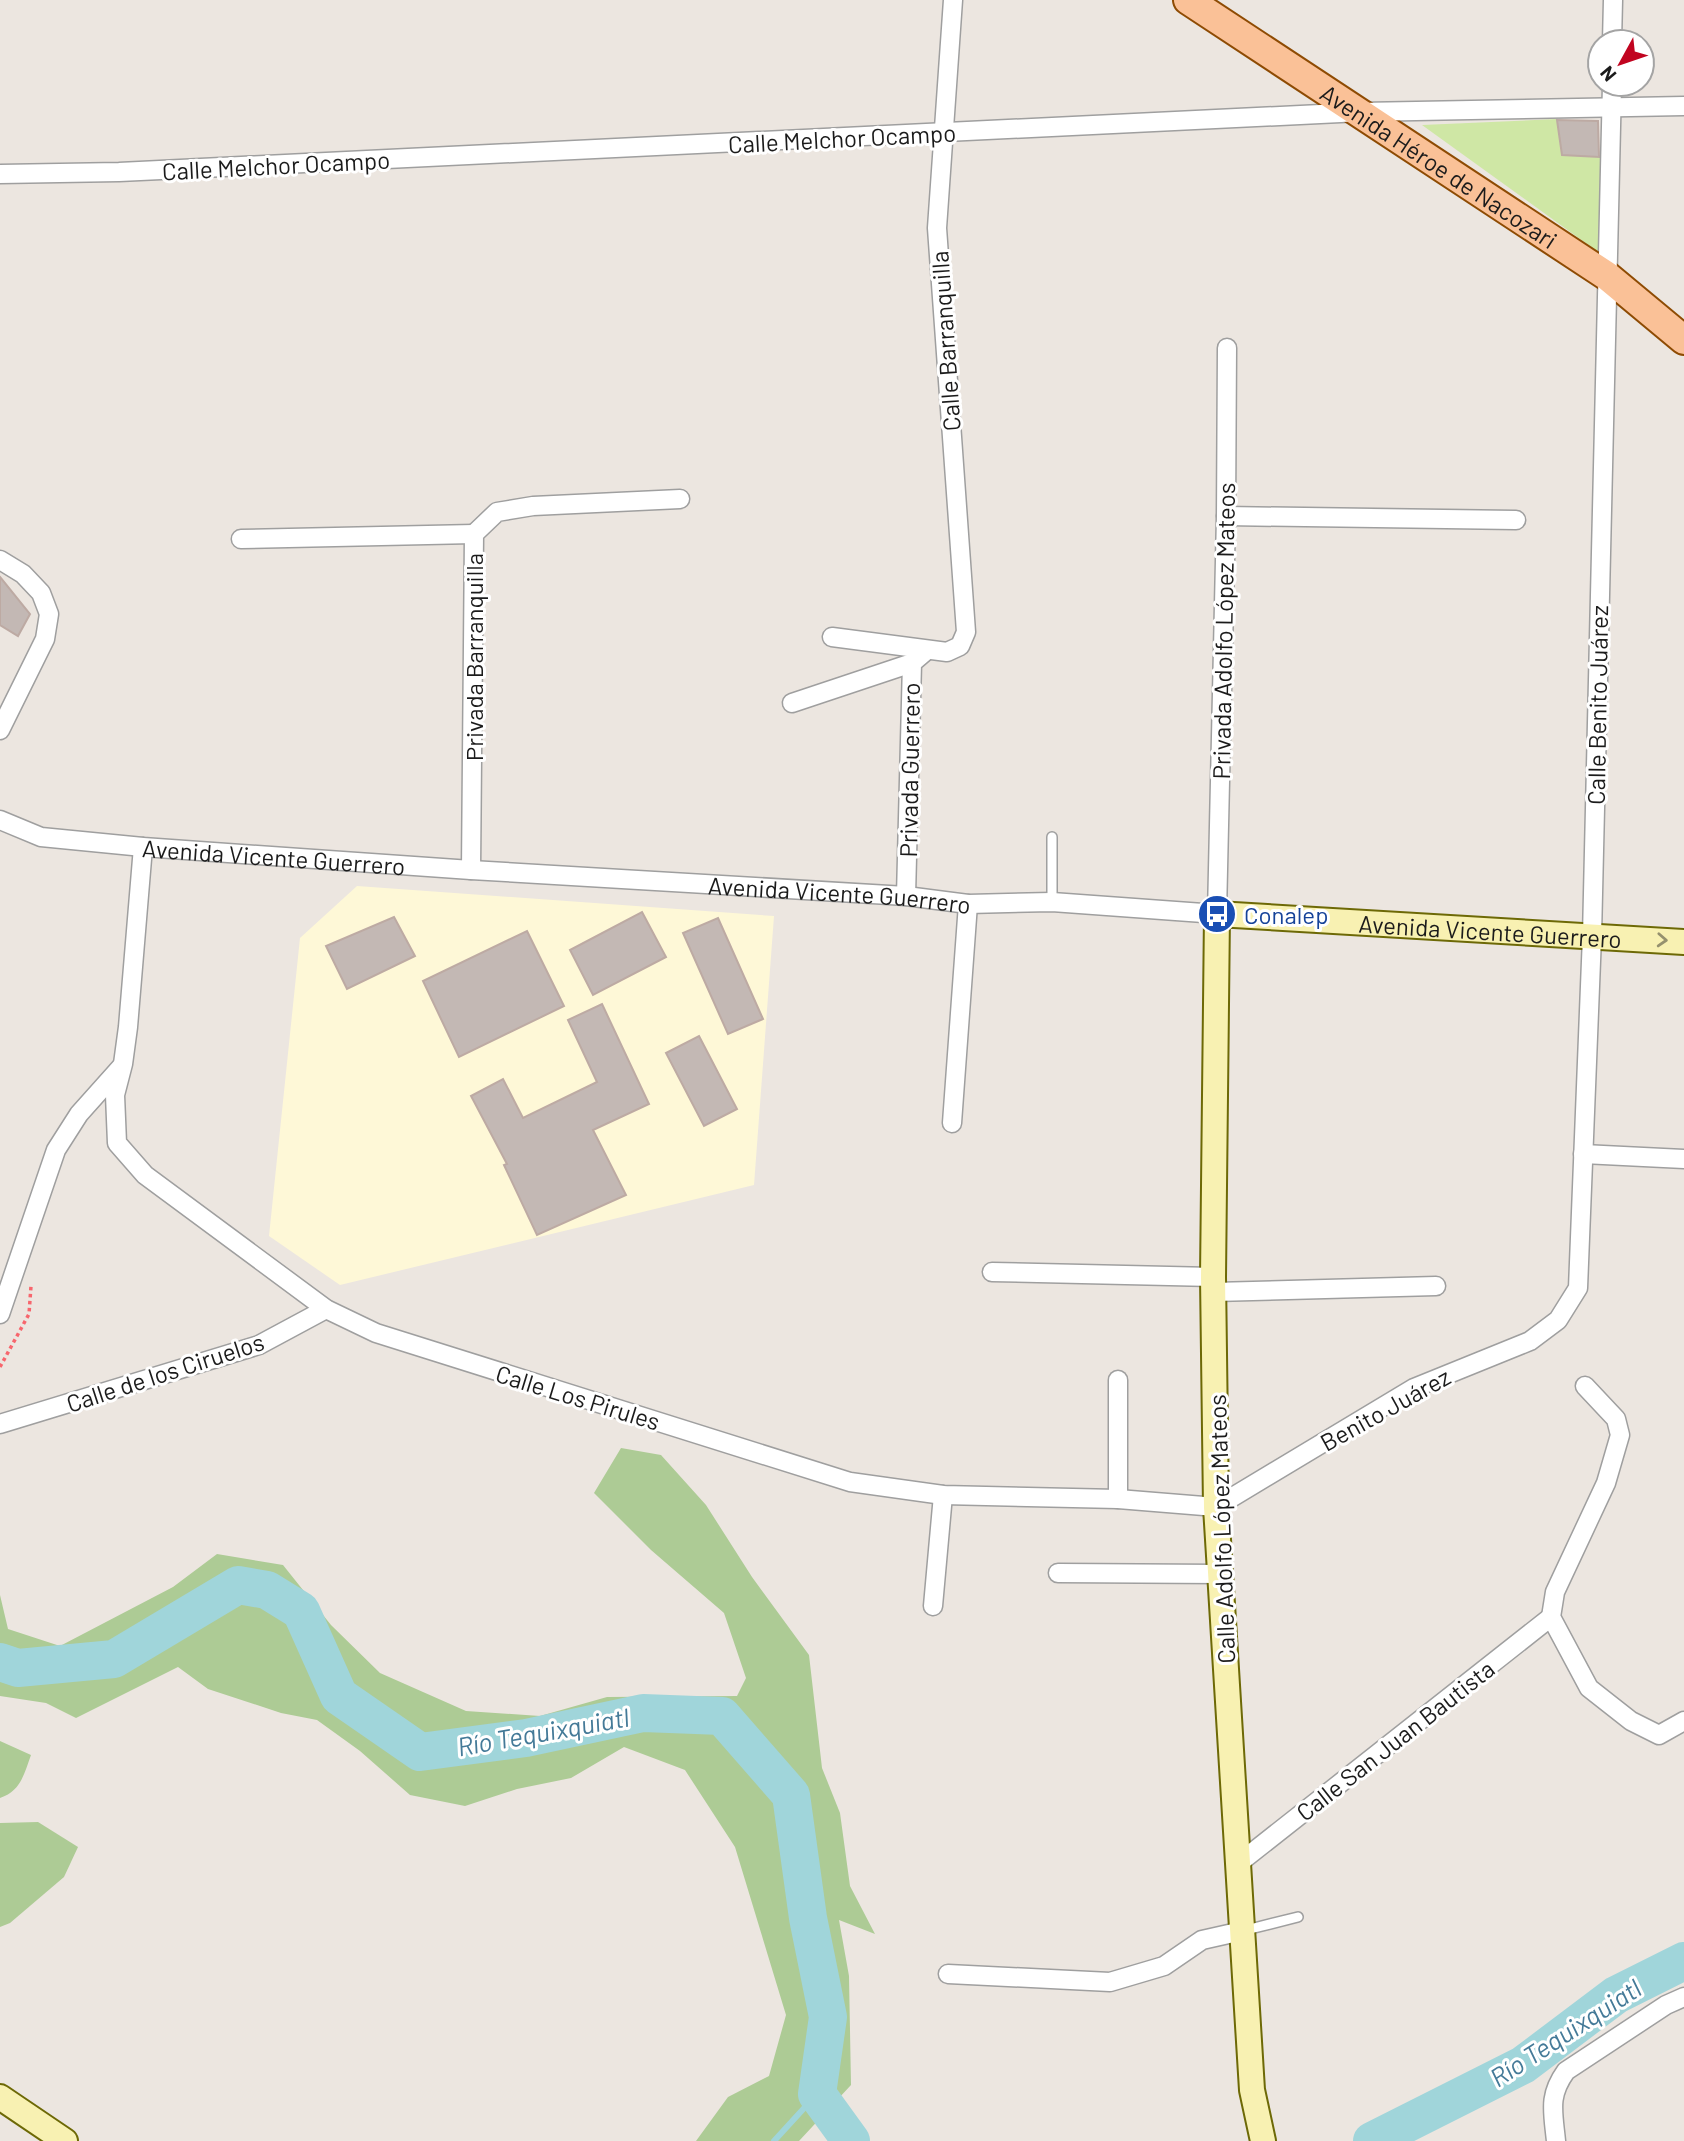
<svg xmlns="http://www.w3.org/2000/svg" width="1684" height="2141" viewBox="0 0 1684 2141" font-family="Barlow,sans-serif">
	<rect width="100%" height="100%" fill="#ece6e0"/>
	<polygon fill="#fef8d7" points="357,886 774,916 754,1185 340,1285 269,1236 300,938"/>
	<polygon fill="#cfe7a5" points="1557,119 1562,155 1602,157 1598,252 1422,125"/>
	<g fill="#adcb95">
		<polygon points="621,1448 661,1455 706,1505 752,1577 809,1655 822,1768 840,1813 850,1886 875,1934 839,1920 849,1976 851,2085 799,2141 696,2141 728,2097 769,2076 786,2015 735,1847 685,1770 624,1747 571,1778 517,1789 465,1806 410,1795 360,1751 317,1720 281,1713 208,1689 178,1667 76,1718 46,1703 0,1696 0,1595 8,1629 60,1646 173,1587 217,1554 283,1565 331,1625 380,1673 466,1711 540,1716 607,1697 737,1696 746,1678 724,1613 651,1550 594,1493"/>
		<path d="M0,1741l31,14c-7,19 -10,36 -31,43z"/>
		<polygon points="38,1822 78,1847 64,1877 10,1923 0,1927 0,1823"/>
	</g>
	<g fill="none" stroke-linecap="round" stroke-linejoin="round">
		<polyline stroke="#a0d5da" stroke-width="6" points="774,2141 817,2094"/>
		<g stroke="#a0d5da" stroke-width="38">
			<polyline points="0,1662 18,1668 114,1659 238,1585 267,1590 301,1611 339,1696 420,1752 526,1738 643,1713 722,1716 791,1795 808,1918 828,2017 817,2094 851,2141"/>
			<polyline points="1372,2141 1523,2065 1616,1995 1684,1961"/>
		</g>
	</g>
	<g fill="#c3b8b4" stroke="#bdaaa3" stroke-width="2">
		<polygon points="1557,120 1598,121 1599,157 1562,155"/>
		<polygon points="0,577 30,614 18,636 0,625"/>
		<polygon points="642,912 666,957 593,995 570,950"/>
		<polygon points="394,917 415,956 347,989 326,946"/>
		<polygon points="718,918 763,1019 728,1034 683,933"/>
		<polygon points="527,931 564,1006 459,1057 423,981"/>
		<polygon points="602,1004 649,1104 593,1130 626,1195 537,1235 504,1165 507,1164 471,1096 503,1079 523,1118 597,1082 568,1020"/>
		<polygon points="699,1036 737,1109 704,1126 666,1053"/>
	</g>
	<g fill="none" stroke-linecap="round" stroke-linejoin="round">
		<defs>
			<g id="lane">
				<polyline points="1052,902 1052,837"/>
				<polyline points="1246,1930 1298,1917"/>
			</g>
			<g id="street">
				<polyline points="1612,42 1613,0"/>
				<polyline points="0,174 119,172 1361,112 1684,106"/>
				<polyline points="1226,516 1516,520"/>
				<polyline points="241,539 474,534"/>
				<polyline points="0,560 23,574 41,593 49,614 45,639 0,730"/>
				<polyline points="832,637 947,652 960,646 966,632 937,228 953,0"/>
				<polyline points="792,703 912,663"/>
				<path id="s1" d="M0,820l41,17 102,10 328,23 435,26 62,8 84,-2 165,12 9,-398 1,-168"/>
				<polyline points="143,847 128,1027 123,1064 115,1095 117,1143 145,1175 326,1309 376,1333 850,1482 943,1495 1118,1499 1216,1507 1414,1388 1530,1341 1558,1320 1578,1288 1592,936 1612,84"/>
				<polyline points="471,870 474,534 497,512 533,506 680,499"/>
				<polyline points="906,896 912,663 926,651"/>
				<polyline points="952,1123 968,904"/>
				<polyline points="1583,1154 1684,1159"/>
				<polyline points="992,1272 1213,1277"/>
				<polyline points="1214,1292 1436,1286"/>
				<polyline points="0,1314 56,1150 79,1114 121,1067"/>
				<polyline points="1118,1380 1118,1499"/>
				<polyline points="1585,1386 1616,1419 1620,1435 1606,1483 1555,1592 1551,1617 1589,1688 1631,1721 1659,1735 1684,1721"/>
				<polyline points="0,1424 259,1345 326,1309"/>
				<polyline points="1058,1573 1220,1574"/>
				<polyline points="933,1606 943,1495"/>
				<polyline points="1239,1863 1551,1617"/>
				<polyline points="948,1974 1110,1982 1164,1966 1202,1940 1242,1931"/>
				<path d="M1556,2141c-3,-30 -8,-45 10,-70l100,-66 18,-8"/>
			</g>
			<g id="secondary">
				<polyline points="0,2097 65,2141"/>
				<path id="s2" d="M1263,2141l-11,-51 -36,-583 -3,-230 4,-363 467,28"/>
			</g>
			<g id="primary">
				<path id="s3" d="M1188,0l419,276 77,64"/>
			</g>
		</defs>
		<use href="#lane" stroke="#9f9f9f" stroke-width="12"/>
		<use href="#street" stroke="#9f9f9f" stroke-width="21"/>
		<use href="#secondary" stroke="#6d6906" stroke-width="28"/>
		<use href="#primary" stroke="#8e4b03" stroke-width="32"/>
		<polyline stroke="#f7666d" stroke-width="3.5" stroke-dasharray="3.5 3.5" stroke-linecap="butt" points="0,1367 29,1314 31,1286"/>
		<use href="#lane" stroke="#fff" stroke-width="9"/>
		<use href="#street" stroke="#fff" stroke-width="18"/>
		<use href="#secondary" stroke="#f8f1b2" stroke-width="24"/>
		<use href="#primary" stroke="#fac197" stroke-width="28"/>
	</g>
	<defs><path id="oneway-chevron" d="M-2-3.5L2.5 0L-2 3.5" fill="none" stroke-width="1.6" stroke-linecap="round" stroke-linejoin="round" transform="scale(1.75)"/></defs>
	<use stroke="#95916e" href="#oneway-chevron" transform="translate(1662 940) rotate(3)"/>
	<defs>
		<symbol id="bus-disc" viewBox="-11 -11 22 22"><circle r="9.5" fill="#1a4fb4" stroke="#fff"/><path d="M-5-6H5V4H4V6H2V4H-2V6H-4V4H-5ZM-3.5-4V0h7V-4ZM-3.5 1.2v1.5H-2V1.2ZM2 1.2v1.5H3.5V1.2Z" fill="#fff"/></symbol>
	</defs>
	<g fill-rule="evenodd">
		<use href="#bus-disc" x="1195" y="892" width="44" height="44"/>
	</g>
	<g text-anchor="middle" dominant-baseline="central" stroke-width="6" stroke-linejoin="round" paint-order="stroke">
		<g font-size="24" fill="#1b1b1b" stroke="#fff">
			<text transform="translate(842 138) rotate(-3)">Calle Melchor Ocampo</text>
			<text transform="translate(276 165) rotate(-3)">Calle Melchor Ocampo</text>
			<text stroke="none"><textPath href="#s3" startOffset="301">Avenida Héroe de Nacozari</textPath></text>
			<text transform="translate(945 341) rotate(-94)">Calle Barranquilla</text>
			<text transform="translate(1223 631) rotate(-89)">Privada Adolfo López Mateos</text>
			<text transform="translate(473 657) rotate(-90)">Privada Barranquilla</text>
			<text transform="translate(1597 705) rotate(-89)">Calle Benito Juárez</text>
			<text transform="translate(909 770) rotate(-89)">Privada Guerrero</text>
			<text stroke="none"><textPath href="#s1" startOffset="278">Avenida Vicente Guerrero</textPath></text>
			<text stroke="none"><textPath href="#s1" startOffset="845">Avenida Vicente Guerrero</textPath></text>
			<text stroke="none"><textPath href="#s2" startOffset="1503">Avenida Vicente Guerrero</textPath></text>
			<text transform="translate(165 1372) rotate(-18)">Calle de los Ciruelos</text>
			<text transform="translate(578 1397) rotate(17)">Calle Los Pirules</text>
			<text transform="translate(1385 1409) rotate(-29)">Benito Juárez</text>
			<text transform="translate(1221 1529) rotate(-92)">Calle Adolfo López Mateos</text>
			<text transform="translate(1395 1740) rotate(-38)">Calle San Juan Bautista</text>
		</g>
		<g font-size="24" fill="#164399" stroke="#fff" text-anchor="start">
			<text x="1244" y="914">Conalep</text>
		</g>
		<g font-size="26" font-style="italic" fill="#447a98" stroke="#fff">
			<text transform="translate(543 1731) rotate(-10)">Río Tequixquiatl</text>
			<text transform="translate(1565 2032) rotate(-33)">Río Tequixquiatl</text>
		</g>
	</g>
	<g transform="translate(1621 63) rotate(230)"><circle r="33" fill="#ffffff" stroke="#a4a4a4" stroke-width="2"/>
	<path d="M0-5L12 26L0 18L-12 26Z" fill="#c10420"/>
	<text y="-10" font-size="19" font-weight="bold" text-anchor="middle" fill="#1b1b1b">N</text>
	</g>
</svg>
